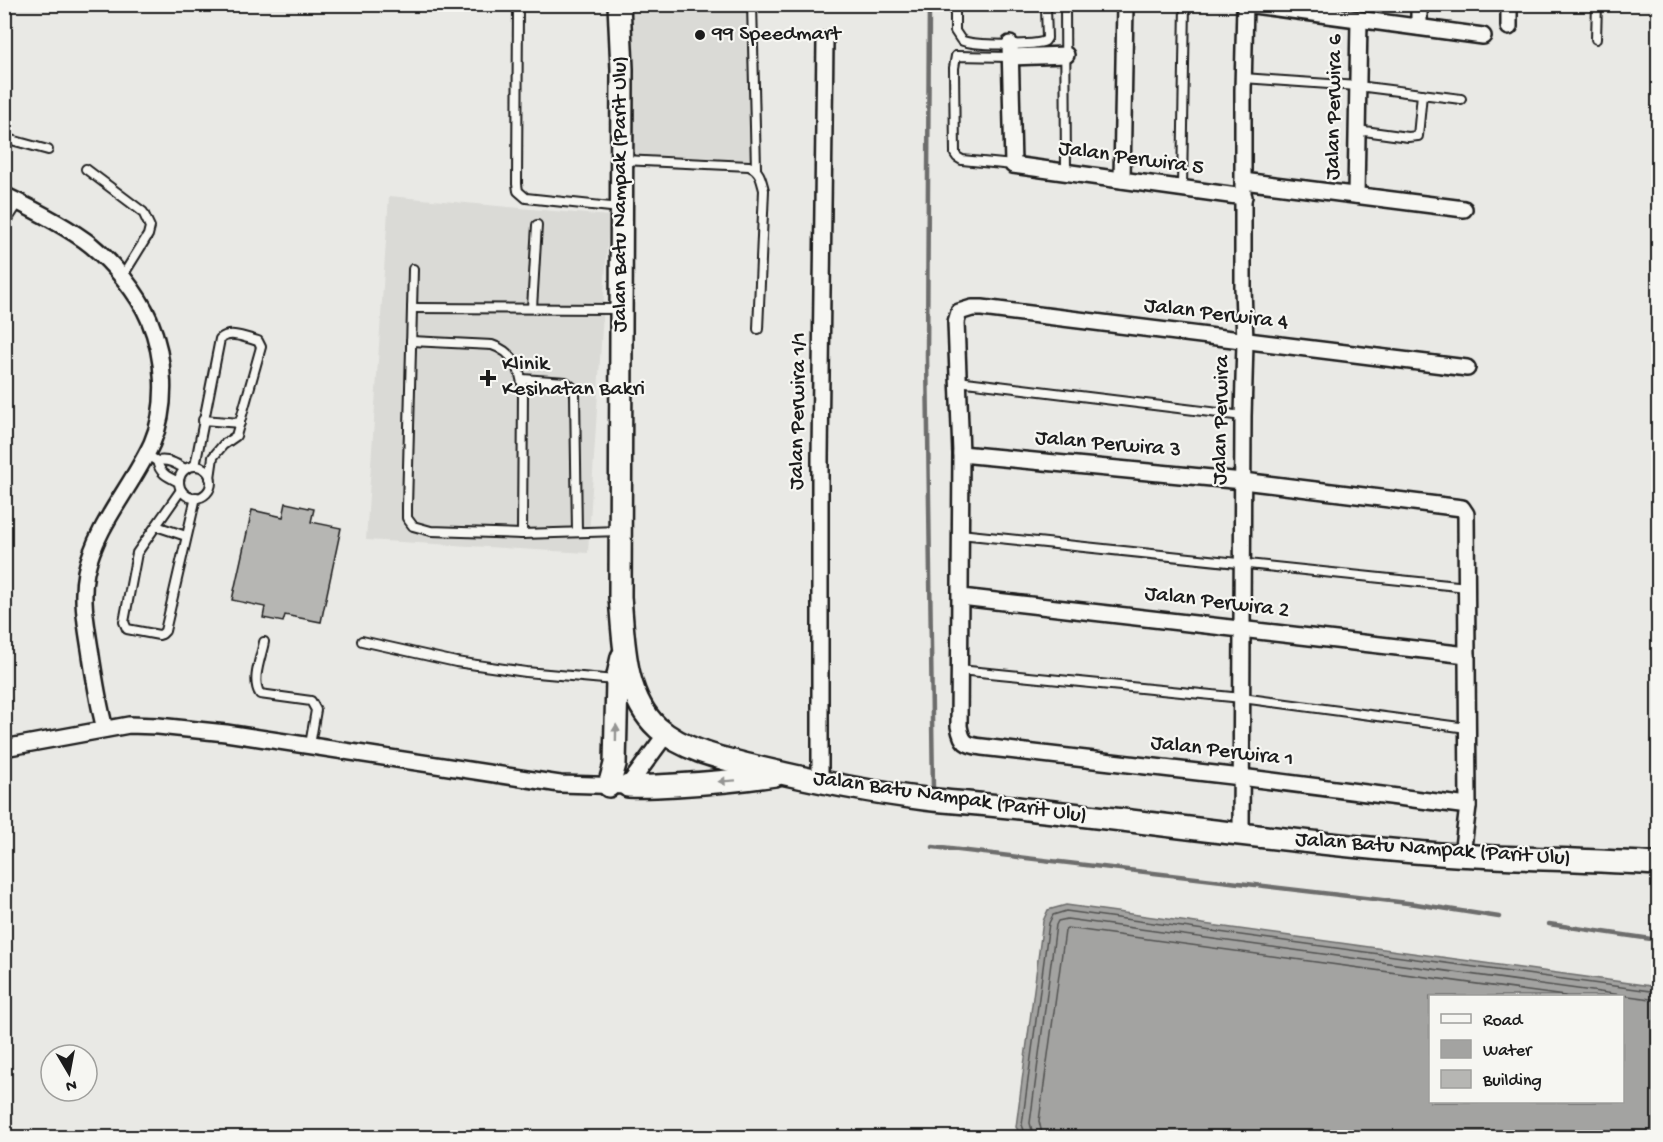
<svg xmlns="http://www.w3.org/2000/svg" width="1663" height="1142" viewBox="0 0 1663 1142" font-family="'Gochi Hand',sans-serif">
	<rect width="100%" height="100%" fill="#e9e9e5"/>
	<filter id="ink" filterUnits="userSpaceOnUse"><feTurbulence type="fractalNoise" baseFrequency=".0167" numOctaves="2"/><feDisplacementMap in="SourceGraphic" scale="12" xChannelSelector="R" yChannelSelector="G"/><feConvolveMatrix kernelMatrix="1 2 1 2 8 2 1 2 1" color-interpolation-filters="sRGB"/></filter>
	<g filter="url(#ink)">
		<g fill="#dadad6">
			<polygon points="628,5 756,5 760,166 753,172 631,167"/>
			<polygon points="389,196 609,216 588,553 366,540"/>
		</g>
		<path fill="#a3a3a1" stroke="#6d6d6c" stroke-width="1.5" fill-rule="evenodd" d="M1066,905l592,82v150h-636l-6,-10 27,-206 5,-11zM1430,996h192v106h-192z"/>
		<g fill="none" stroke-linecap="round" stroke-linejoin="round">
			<g stroke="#525251" stroke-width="1.5">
				<polyline points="1027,1138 1022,1125 1049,923 1053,915 1066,911 1658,992"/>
				<polyline points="1034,1138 1030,1123 1056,925 1058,921 1067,919 1658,1000"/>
				<polyline points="1043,1138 1039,1121 1065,931 1067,928 1565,996"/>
			</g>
			<g stroke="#6d6d6c" stroke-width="4.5">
				<polyline points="929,4 927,357 933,790"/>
				<polyline points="933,847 1416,904 1499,917"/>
				<polyline points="1549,924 1658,940"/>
			</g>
		</g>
		<polygon fill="#b6b6b3" stroke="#1c1c1c" stroke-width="1.5" points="286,503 314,509 311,522 341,528 321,622 285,615 283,622 263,618 265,607 232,600 252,510 283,517"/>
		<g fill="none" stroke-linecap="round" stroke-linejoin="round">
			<defs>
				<g id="lane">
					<polyline points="518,4 517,184 518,191 526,198 620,208"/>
					<polyline points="752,4 756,168"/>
					<path d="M955,4v27l6,9c11,6 73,6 84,1l2,-3 -1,-30 -1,-4"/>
					<polyline points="1065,4 1066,172"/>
					<polyline points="1596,39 1597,4"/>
					<polyline points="1010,57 956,56 954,68 955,154 957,157 962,160 1013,165"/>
					<polyline points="1243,78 1358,86 1461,99"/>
					<polyline points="1357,130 1408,137 1418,136 1422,94"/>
					<polyline points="4,138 48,150"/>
					<path d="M623,160l126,6c11,4 12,13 15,24l-6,139"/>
					<polyline points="86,169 143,212 150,227 148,235 122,277"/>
					<polyline points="1182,188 1185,4"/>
					<polyline points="4,225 19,202"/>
					<polyline points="413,269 407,507 407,518 413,526 431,531 522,534 620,531"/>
					<polyline points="412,308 621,309"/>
					<polyline points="532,308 537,225"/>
					<path d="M411,341l81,4c22,7 29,25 31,46l-1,143"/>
					<polyline points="522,379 566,382 572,387 575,394 577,532"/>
					<polyline points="958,381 1243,416"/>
					<polyline points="203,420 240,423"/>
					<path d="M145,454l12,7c11,-2 18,2 28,8"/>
					<path d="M157,461c3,13 11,16 22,21"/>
					<path d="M195,466l25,-127c10,-9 26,-1 38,2l3,6 -25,89 -13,9 -10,12 -3,21"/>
					<circle cx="195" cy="482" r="16"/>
					<polyline points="181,490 137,553 124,622 127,629 159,635 162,634 165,631 196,497"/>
					<polyline points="156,526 186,536"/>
					<polyline points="960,534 1467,587"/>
					<polyline points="362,641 456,662 526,672 615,680"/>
					<path d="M264,642c-3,16 -13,38 -4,52l51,7 5,9 -6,35"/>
					<polyline points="959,670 1242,698 1467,728"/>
				</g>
				<g id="street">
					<polyline points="1246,4 1483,36"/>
					<polyline points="1419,27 1419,4"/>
					<polyline points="1509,27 1509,4"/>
					<polyline points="1010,44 1013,165 1244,197"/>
					<polyline points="1010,57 1066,55"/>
					<polyline points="1122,180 1125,4"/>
					<polyline points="1243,181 1464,209"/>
					<path d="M4,195c27,13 64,32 87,50 22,18 47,48 58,74 16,38 19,87 3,124 -20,44 -56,82 -66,129 -5,25 0,52 4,77 4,27 8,53 15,80"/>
					<polyline points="1356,195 1359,19"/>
					<path d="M1467,368l-485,-60h-10l-13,4 -3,10 5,132 -2,272c3,17 7,19 23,21l259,30 227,29"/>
					<polyline points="961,454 1243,481 1462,508 1466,514 1468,806 1462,855"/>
					<polyline points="961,597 1467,655"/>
					<polyline points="4,748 129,725 158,726 226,733 560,784 628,786 666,734"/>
					<polyline points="820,782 820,457 825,40"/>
					<polyline points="1241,835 1243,416 1245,342 1243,288 1243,90 1245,4"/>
				</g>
				<g id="secondary">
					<path d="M619,4l3,65 -2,528c4,44 3,99 38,131 28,24 67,31 102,40 54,13 109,24 165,31 36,4 73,6 110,11 130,14 260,33 392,43 77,6 154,6 231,11"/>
					<polyline points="609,786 615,764 617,680 622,657"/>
					<path d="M628,786c16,1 32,0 48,-1 33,-2 66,-5 99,-10"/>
				</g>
			</defs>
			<use href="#lane" stroke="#1c1c1c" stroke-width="12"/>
			<use href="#street" stroke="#1c1c1c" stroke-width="20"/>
			<use href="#secondary" stroke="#1c1c1c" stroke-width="26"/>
			<use href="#lane" stroke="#f6f6f2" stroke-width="8"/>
			<use href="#street" stroke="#f6f6f2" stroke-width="15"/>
			<use href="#secondary" stroke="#f6f6f2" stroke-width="21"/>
		</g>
		<defs><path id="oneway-solid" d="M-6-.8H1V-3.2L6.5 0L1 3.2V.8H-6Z" transform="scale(1.5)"/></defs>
		<g fill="#949492">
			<use href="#oneway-solid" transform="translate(616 733) rotate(-89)"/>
			<use href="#oneway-solid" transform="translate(727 781) rotate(176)"/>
		</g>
	</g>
	<g fill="#1c1c1c" stroke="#f6f6f2" stroke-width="2">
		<circle cx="700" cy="35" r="6"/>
		<path d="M485 369h6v6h6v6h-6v6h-6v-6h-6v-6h6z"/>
	</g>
	<g text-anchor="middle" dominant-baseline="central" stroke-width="4.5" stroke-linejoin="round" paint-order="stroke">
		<g font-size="22" fill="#1c1c1c" stroke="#f6f6f2" text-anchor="start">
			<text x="712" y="35">99 Speedmart</text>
			<text x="502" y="365">Klinik<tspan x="502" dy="25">Kesihatan Bakri</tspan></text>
		</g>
		<g font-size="22" fill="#1c1c1c" stroke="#f6f6f2">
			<text transform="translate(1335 107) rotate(-89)">Jalan Perwira 6</text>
			<text transform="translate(1131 159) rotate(8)">Jalan Perwira 5</text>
			<text transform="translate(621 194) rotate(-90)">Jalan Batu Nampak (Parit Ulu)</text>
			<text transform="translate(1216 315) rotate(7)">Jalan Perwira 4</text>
			<text transform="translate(799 411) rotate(-89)">Jalan Perwira 1/1</text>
			<text transform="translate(1222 420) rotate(-89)">Jalan Perwira</text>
			<text transform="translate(1108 445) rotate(5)">Jalan Perwira 3</text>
			<text transform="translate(1217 603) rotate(7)">Jalan Perwira 2</text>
			<text transform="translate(1222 752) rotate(7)">Jalan Perwira 1</text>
			<text transform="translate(950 798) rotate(8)">Jalan Batu Nampak (Parit Ulu)</text>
			<text transform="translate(1433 850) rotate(4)">Jalan Batu Nampak (Parit Ulu)</text>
		</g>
	</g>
	<rect width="1663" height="1142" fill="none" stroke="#f6f6f2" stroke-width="24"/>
	<rect x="12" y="12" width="1639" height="1118" fill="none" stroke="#1c1c1c" stroke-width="2" filter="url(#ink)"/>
	<rect x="1429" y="995" width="195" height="108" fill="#f6f6f2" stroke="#9f9f9c" stroke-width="1.5"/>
	<rect x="1441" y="1014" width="30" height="9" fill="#f6f6f2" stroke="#9f9f9c" stroke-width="1.5"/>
	<text x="1483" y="1025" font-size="18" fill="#1c1c1c">Road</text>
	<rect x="1441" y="1040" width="30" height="18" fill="#a3a3a1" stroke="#9f9f9c" stroke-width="1.5"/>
	<text x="1483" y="1055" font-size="18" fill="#1c1c1c">Water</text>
	<rect x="1441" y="1070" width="30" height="18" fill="#b6b6b3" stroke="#9f9f9c" stroke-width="1.5"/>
	<text x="1483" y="1085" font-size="18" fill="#1c1c1c">Building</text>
	<g transform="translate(69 1073) rotate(170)"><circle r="28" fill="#f6f6f2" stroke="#9f9f9c" stroke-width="1.5"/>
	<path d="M0-4.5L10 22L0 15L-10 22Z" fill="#1c1c1c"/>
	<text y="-9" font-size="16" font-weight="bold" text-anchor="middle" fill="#1c1c1c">N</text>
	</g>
</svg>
